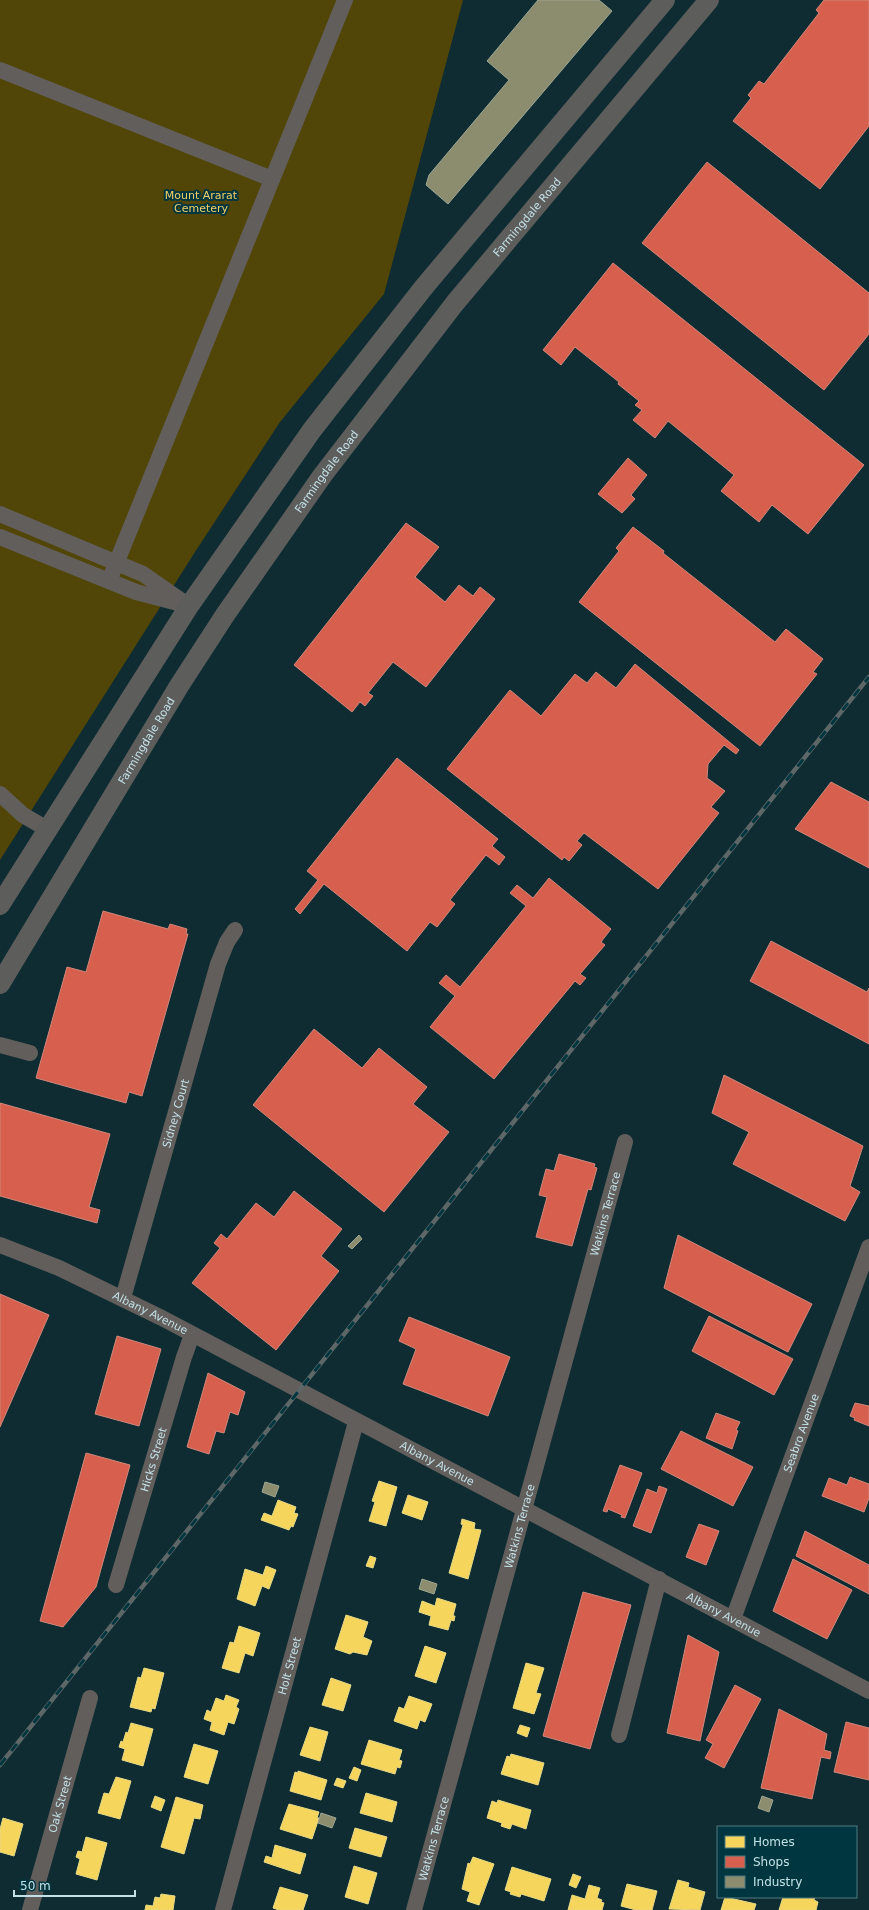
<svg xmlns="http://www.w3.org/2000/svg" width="869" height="1910" viewBox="0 0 869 1910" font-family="'DejaVu Sans',sans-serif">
	<rect width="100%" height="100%" fill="#0e2c31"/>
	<polygon fill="#514607" points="0,0 463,0 384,294 280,422 195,552 0,860"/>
	<g fill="#f6d55c" stroke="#e6d986">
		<polygon points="379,1481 397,1487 386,1526 369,1521 375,1502 372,1501"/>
		<polygon points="408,1495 428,1502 422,1520 402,1513"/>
		<polygon points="278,1500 296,1507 294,1513 298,1514 293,1527 291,1526 289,1530 261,1520 264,1513 272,1516"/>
		<polygon points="462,1519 475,1523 474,1529 481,1530 468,1579 449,1573 463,1525 461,1524"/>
		<polygon points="370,1556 376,1558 373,1568 366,1566"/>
		<polygon points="266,1566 276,1570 269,1589 262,1586 255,1606 237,1599 245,1569 263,1575"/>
		<polygon points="437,1598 456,1604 453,1616 455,1616 454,1621 451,1620 448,1630 429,1625 431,1616 419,1612 422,1601 435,1606"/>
		<polygon points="346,1615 368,1622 363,1637 372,1641 367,1655 353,1652 350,1654 335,1649"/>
		<polygon points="239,1626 260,1633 253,1656 245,1653 239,1673 222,1668 230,1642 234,1643"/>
		<polygon points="425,1646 446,1653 436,1683 415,1676"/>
		<polygon points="526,1663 544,1668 536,1693 541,1694 534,1714 513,1708"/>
		<polygon points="144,1668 164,1673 155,1709 152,1708 151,1712 130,1707 138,1677 141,1678"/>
		<polygon points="331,1678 351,1685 343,1711 322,1705"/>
		<polygon points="226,1695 239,1700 236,1707 239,1709 234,1724 228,1722 224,1735 210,1730 212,1722 204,1719 207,1710 211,1712 216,1698 224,1701"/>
		<polygon points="409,1696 432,1704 425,1722 420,1720 417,1729 394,1721 399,1707 404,1709"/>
		<polygon points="131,1723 153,1729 143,1766 122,1760 125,1749 119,1747 121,1741 123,1742 126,1732 128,1733"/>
		<polygon points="520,1725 530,1728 527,1737 517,1733"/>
		<polygon points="310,1727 328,1732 320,1761 300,1755"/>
		<polygon points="369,1740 402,1750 399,1760 402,1761 400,1768 397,1767 395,1774 361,1764"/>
		<polygon points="194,1744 218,1751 208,1784 184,1777"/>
		<polygon points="511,1754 544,1763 538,1785 501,1774 507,1756 510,1757"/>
		<polygon points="354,1767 361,1770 357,1781 349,1778"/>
		<polygon points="298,1771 327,1780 321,1800 290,1791 295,1772 298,1773"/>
		<polygon points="116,1777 131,1781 120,1819 98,1813 104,1793 109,1794"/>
		<polygon points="337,1778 346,1781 343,1788 334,1785"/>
		<polygon points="366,1793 397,1802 392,1822 360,1813"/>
		<polygon points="155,1796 165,1800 161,1811 151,1807"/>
		<polygon points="176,1797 203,1805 200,1819 194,1818 184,1854 161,1847"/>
		<polygon points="498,1800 531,1810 526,1829 512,1824 510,1829 501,1826 502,1823 487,1818 492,1801 497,1803"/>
		<polygon points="289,1804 319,1812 317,1818 319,1818 312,1839 280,1829"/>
		<polygon points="3,1818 23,1824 14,1856 0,1852 0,1829"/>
		<polygon points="355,1828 387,1837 381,1857 349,1848"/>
		<polygon points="86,1837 107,1843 97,1880 76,1874 80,1859 76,1857 78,1851 82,1852"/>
		<polygon points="275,1845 306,1854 300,1874 264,1862 266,1856 272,1858"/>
		<polygon points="473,1857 494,1864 479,1905 467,1901 470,1892 462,1889 468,1863 470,1864"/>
		<polygon points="354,1866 377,1873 368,1904 345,1897"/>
		<polygon points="512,1867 551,1879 544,1901 521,1894 520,1897 510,1894 511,1892 505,1890"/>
		<polygon points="573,1874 581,1877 576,1888 569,1885"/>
		<polygon points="678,1880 689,1883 688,1887 705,1892 700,1910 669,1909"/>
		<polygon points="627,1884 657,1891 652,1910 636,1910 621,1906"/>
		<polygon points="589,1885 600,1888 597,1898 602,1900 601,1902 604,1903 602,1910 568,1910 572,1895 585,1899"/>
		<polygon points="280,1887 308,1895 303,1910 279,1910 273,1908"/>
		<polygon points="161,1894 175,1896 173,1910 145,1910 146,1905 153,1906 155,1897 160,1898"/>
		<polygon points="725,1897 756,1904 754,1910 721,1910"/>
		<polygon points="783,1897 815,1897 814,1900 818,1902 816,1910 779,1910"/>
	</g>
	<g fill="#d6604d" stroke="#d0877b">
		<polygon points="824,0 869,0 869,126 820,189 733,121 751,98 748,95 759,81 764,84 819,13 816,10"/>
		<polygon points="707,162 869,293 869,334 824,390 642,243"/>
		<polygon points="613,263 864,465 808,534 772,505 759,522 721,491 734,475 668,421 655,438 633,420 642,410 635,405 639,401 618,384 619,382 575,347 561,365 543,350"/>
		<polygon points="628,458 647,475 631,495 635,499 622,513 598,494"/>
		<polygon points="406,523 439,547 415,577 445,602 459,585 473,596 480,587 495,599 426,687 393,662 368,693 373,696 365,706 360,702 352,712 294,665"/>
		<polygon points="633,527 664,551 663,553 775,642 786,629 823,659 813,672 817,674 760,746 579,602 619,551 616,548"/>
		<polygon points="635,664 739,750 736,754 724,745 708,764 707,778 725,791 711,807 719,813 658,889 584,833 577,841 582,845 569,861 564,857 562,860 447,769 510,690 541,716 575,674 587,683 596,672 616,688"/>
		<polygon points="397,758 498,839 492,846 505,857 499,865 486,855 450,900 455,904 437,927 430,922 407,951 324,884 300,914 295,909 318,880 307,871"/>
		<polygon points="831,782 869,802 869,868 795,829"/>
		<polygon points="549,878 611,929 601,942 605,945 580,974 586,978 580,985 575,981 494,1079 430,1027 455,996 439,983 446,975 460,987 526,906 510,893 517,885 533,898"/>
		<polygon points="103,911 168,929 170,924 187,929 186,934 188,934 142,1096 129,1092 126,1103 36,1078 67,967 86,972"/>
		<polygon points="771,941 867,992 869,988 869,1044 750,981"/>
		<polygon points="314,1029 362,1068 379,1048 427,1087 413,1104 449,1132 384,1212 253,1105"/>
		<polygon points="724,1075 863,1146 850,1186 860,1192 845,1221 733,1164 749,1132 712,1113"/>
		<polygon points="0,1103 110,1134 89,1207 100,1210 97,1223 0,1196"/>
		<polygon points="559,1154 595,1164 594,1167 597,1168 591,1190 588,1189 572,1246 536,1237 547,1197 539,1195 546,1169 554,1171"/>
		<polygon points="294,1191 342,1229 321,1256 339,1271 276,1350 192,1283 220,1248 214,1243 221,1234 227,1239 256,1203 274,1217"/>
		<polygon points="678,1235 812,1304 788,1352 664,1288"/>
		<polygon points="0,1294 49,1315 0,1427"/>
		<polygon points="709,1316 793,1359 774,1395 692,1351"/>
		<polygon points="409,1317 510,1357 488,1416 403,1384 416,1349 399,1341"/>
		<polygon points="117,1336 161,1349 139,1426 95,1414"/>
		<polygon points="208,1373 245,1392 238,1415 230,1412 224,1433 216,1431 209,1454 187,1447"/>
		<polygon points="855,1403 869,1406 869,1426 854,1420 855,1418 850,1416"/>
		<polygon points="716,1413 740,1422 736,1430 738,1431 732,1449 706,1438"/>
		<polygon points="681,1431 753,1467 733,1506 661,1469"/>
		<polygon points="86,1453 130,1465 96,1587 63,1627 40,1621"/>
		<polygon points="620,1465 642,1473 625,1518 621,1517 622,1515 608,1509 607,1512 603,1511"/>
		<polygon points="850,1477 869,1484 869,1498 864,1512 822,1496 829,1478 847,1485"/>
		<polygon points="659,1486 667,1489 651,1533 633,1526 647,1489 657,1493"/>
		<polygon points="699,1524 719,1531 706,1565 686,1557"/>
		<polygon points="805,1531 869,1565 869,1594 796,1556"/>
		<polygon points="793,1559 852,1590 827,1639 773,1611"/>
		<polygon points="583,1592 631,1605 590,1749 543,1736"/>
		<polygon points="688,1635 719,1652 700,1741 667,1733"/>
		<polygon points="735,1685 761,1699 724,1768 705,1758 713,1744 706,1740"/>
		<polygon points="779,1709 827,1734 824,1750 831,1752 830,1759 821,1757 812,1799 761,1788"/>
		<polygon points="846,1722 869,1728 869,1780 834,1772"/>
	</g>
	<g fill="#8c8c6e" stroke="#9ca692">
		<polygon points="538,0 599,0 612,11 448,204 426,185 429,175 509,80 487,61"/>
		<polygon points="359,1235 362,1239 352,1249 348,1246"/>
		<polygon points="265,1482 279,1486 275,1497 262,1492"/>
		<polygon points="422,1579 437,1584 434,1594 419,1589"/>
		<polygon points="762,1796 773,1800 769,1812 758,1808"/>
		<polygon points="321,1813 336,1818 332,1828 318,1823"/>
	</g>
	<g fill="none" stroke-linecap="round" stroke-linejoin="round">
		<g stroke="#625e5c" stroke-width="16">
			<polyline points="0,70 272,179"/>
			<polyline points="0,514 143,574 189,606"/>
			<polyline points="0,537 136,592 178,603"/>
			<polyline points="109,581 345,0"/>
			<polyline points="0,794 23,815 47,829"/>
			<polyline points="0,1045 30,1053"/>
			<path id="s1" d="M0,1245l59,23 103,50 707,373"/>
			<path id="s2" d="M123,1298l95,-334 9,-22 8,-12"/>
			<path id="s3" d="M116,1585l68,-228 8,-22"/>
			<path id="s4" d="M733,1619l136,-372"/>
			<polyline points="619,1735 659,1579"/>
			<path id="s5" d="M30,1910l60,-212"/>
			<path id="s6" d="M223,1910l133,-488"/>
			<path id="s7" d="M414,1910l211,-768"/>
		</g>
		<g stroke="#5d5d5c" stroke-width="20">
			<polyline points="0,905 189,606 312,430 424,287 665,0"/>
			<path id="s8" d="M0,984l179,-298 46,-71 97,-139 133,-173 254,-303"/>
		</g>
		<defs>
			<polyline id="rail" points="0,1765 869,677"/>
		</defs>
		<use href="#rail" stroke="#5e6768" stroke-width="4.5"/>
		<use href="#rail" stroke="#00363f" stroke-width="3" stroke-dasharray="9" stroke-linecap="butt"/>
	</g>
	<g text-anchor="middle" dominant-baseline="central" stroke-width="4" stroke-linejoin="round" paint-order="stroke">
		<g font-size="11" fill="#f0d069" stroke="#00363f">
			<text x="201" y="195">Mount Ararat<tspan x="201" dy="13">Cemetery</tspan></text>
		</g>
		<g font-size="11" fill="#c2e1e7" stroke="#00363f">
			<text stroke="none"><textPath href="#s8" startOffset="932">Farmingdale Road</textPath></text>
			<text stroke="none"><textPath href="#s8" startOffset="608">Farmingdale Road</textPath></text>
			<text stroke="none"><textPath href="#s8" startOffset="284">Farmingdale Road</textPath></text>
			<text stroke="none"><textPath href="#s2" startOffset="192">Sidney Court</textPath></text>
			<text stroke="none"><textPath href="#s7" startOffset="722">Watkins Terrace</textPath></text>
			<text stroke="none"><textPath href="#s1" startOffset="165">Albany Avenue</textPath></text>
			<text stroke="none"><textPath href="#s4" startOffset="198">Seabro Avenue</textPath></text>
			<text stroke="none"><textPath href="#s3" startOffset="131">Hicks Street</textPath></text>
			<text stroke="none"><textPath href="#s1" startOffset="489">Albany Avenue</textPath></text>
			<text stroke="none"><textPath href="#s7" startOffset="398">Watkins Terrace</textPath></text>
			<text stroke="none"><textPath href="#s1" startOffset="813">Albany Avenue</textPath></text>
			<text stroke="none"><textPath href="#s6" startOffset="253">Holt Street</textPath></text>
			<text stroke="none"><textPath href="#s5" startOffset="110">Oak Street</textPath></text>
			<text stroke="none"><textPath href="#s7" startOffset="74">Watkins Terrace</textPath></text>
		</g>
	</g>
	<rect x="717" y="1826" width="140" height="72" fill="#00363f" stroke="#4e7a82"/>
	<rect x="725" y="1836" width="20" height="12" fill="#f6d55c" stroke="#4e7a82"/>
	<text x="753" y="1846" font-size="12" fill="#c2e1e7">Homes</text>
	<rect x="725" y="1856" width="20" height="12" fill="#d6604d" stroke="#4e7a82"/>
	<text x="753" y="1866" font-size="12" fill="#c2e1e7">Shops</text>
	<rect x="725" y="1876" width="20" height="12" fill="#8c8c6e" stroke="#4e7a82"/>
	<text x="753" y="1886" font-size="12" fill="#c2e1e7">Industry</text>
	<path d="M14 1890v6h121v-6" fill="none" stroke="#c2e1e7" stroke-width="2"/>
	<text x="20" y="1890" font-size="12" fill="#c2e1e7" stroke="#00363f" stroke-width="3" paint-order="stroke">50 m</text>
</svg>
